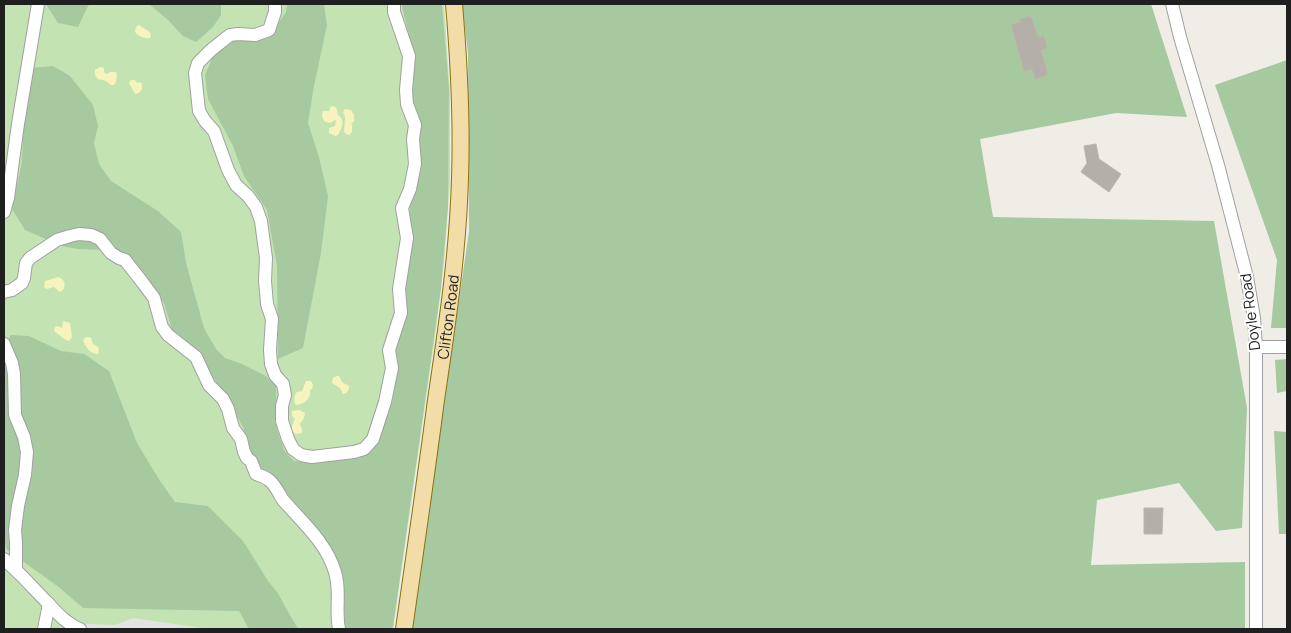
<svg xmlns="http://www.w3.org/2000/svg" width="1291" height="633" viewBox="0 0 1291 633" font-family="Manrope,sans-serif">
	<rect width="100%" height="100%" fill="#efede6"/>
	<polygon fill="#c3e3b2" points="4,4 444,4 450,96 450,180 444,263 436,329 393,629 4,629"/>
	<g fill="#a6c99f">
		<polygon points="46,4 91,4 88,6 78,27 58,23"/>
		<polygon points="149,4 221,4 221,15 213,27 196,42 183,36 168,20"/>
		<polygon points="287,4 324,4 327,25 314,86 308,123 319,157 328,196 321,253 303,348 278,359 277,266 267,210 244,176 233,146 208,99 205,75 214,54 237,37 269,36 286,12"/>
		<polygon points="402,4 442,4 449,89 448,206 441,288 393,627 390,629 346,629 342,611 341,588 303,514 290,499 251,458 243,427 226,397 196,351 173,333 164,303 142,272 103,250 77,249 62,246 25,230 12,209 22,162 23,123 31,68 53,66 70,76 93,105 98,126 94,143 99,164 111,181 158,211 181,232 186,263 204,328 216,349 225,358 242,364 266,376 276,386 277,430 284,450 294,461 313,463 358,458 370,453 384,425 392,403 398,361 394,341 406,310 407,297 403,277 409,239 410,204 421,170 418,143 410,97 415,60 402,7"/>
		<polygon points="462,4 1151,4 1187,117 1116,113 980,139 993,217 1214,221 1247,408 1242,528 1216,531 1179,483 1097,500 1091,565 1245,562 1245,629 412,629 469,231 468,53"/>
		<polygon points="1287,60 1287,328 1271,328 1277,260 1215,85"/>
		<polygon points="11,335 29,336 61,351 84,354 109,371 137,443 160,481 175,502 208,506 243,541 268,581 277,592 298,629 249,629 239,611 83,608 60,588 6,549 4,532 4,345"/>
		<polygon points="1287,359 1287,391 1277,393 1275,360"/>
		<polygon points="1274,431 1287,432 1287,534 1279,534"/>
	</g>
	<g fill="#f7f3bc">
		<path d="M139,25c4,3 12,6 12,11l-1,2c-6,1 -12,-2 -15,-6l1,-5z"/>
		<path d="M100,67l4,1v4l2,2 5,-2h5c2,4 0,11 -2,13h-3l-5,-4 -8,-2 -3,-4v-5z"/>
		<polygon points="131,80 135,80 137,83 140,82 142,84 142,89 139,93 135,94 129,83"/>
		<path d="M331,106l5,1 2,8c8,5 4,13 0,20l-3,1 -6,-3v-5l6,-2 1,-5 -1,-1c-8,7 -15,0 -12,-9h6z"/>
		<polygon points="345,109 351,110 354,115 354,121 351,124 352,125 352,132 349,135 346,134 344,132 345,117 343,112"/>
		<path d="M58,277c7,2 8,8 5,13l-3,2 -6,-5 -7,2 -3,-2 1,-6z"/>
		<polygon points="63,321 70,323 72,337 69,341 66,340 54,331 55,327 58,326 62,328"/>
		<path d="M86,337h3l2,1 2,6 5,3 1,3 -1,4c-7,0 -13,-7 -15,-14z"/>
		<polygon points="336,376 339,376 342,382 349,386 349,389 346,393 343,394 340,388 332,383 333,378"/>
		<path d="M306,381h5l2,4 -1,4 -2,1c1,8 -4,13 -13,15l-2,-1c-1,-5 -1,-9 2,-12l5,-1z"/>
		<polygon points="299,410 305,413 304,418 300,424 302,429 302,433 296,434 292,431 292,426 295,419 292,416 292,411"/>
	</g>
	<polygon fill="#e3e3e3" points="133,618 209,629 86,629 86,624 115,625"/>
	<g fill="#b4afa9" stroke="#bfb6aa">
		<polygon points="1031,16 1038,37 1044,36 1047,48 1041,50 1048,75 1035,79 1032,69 1024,71 1011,25 1020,22 1019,19"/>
		<polygon points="1096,144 1099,159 1121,174 1109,192 1081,172 1087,163 1084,146"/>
		<polygon points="1144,508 1163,508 1162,534 1144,534"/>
	</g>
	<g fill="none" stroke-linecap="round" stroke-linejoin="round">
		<defs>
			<g id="minor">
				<polyline points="275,4 275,12 269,30 255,35 238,34 230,35 211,50 198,63 195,73 199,111 205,121 214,131 228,170 236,185 248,196 256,207 261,221 266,258 265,281 267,304 272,319 270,350 271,364 275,375 283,384 285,395 282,406 282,421 288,439 293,449 301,455 312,457 354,452 364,449 373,439 385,402 392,368 389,350 401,313 399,289 407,238 402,208 410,189 415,164 413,139 415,125 407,104 406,90 409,56 394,12 394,4"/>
				<polyline points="1172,4 1180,37 1218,165 1247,277 1254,318 1256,347 1256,629"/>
				<polyline points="4,212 8,198 18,124 38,4"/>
				<path d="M4,292l8,-2 10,-7 2,-5 2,-15 4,-5 27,-18 13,-4 9,-2 12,1 9,4 11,14 8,5 6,2 18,23 11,15 8,29 6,8 28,22 13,28 14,14 5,10 5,19 8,11 3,13 3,6 4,3 5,13c5,2 10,3 14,7 6,5 9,13 13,19 19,22 43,42 52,72 6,19 0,37 4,57"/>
				<polyline points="4,344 12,363 14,374 15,415 24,437 27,452 25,475 18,506 15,530 16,543 16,570"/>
				<polyline points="1256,347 1287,347"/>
				<path d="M4,559c13,12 25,24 37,37 11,11 24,28 39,33"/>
				<polyline points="44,629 49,604"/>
			</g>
			<g id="major">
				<path id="s1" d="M404,629c11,-76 22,-152 32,-229 11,-74 22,-147 24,-222 2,-58 -1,-116 -6,-174"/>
			</g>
		</defs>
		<use href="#minor" stroke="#a0a0a0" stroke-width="14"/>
		<use href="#major" stroke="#897210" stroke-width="18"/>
		<use href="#minor" stroke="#fff" stroke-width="12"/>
		<use href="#major" stroke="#f2dca8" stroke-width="16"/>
	</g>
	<g text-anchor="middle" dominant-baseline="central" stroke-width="4" stroke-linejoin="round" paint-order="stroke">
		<g font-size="15" fill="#1f1f1f" stroke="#fff">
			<text transform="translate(1250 312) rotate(-97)">Doyle Road</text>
			<text stroke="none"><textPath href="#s1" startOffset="315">Clifton Road</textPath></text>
		</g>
	</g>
	<rect width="1291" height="633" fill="none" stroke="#1f1f1f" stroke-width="10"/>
</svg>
